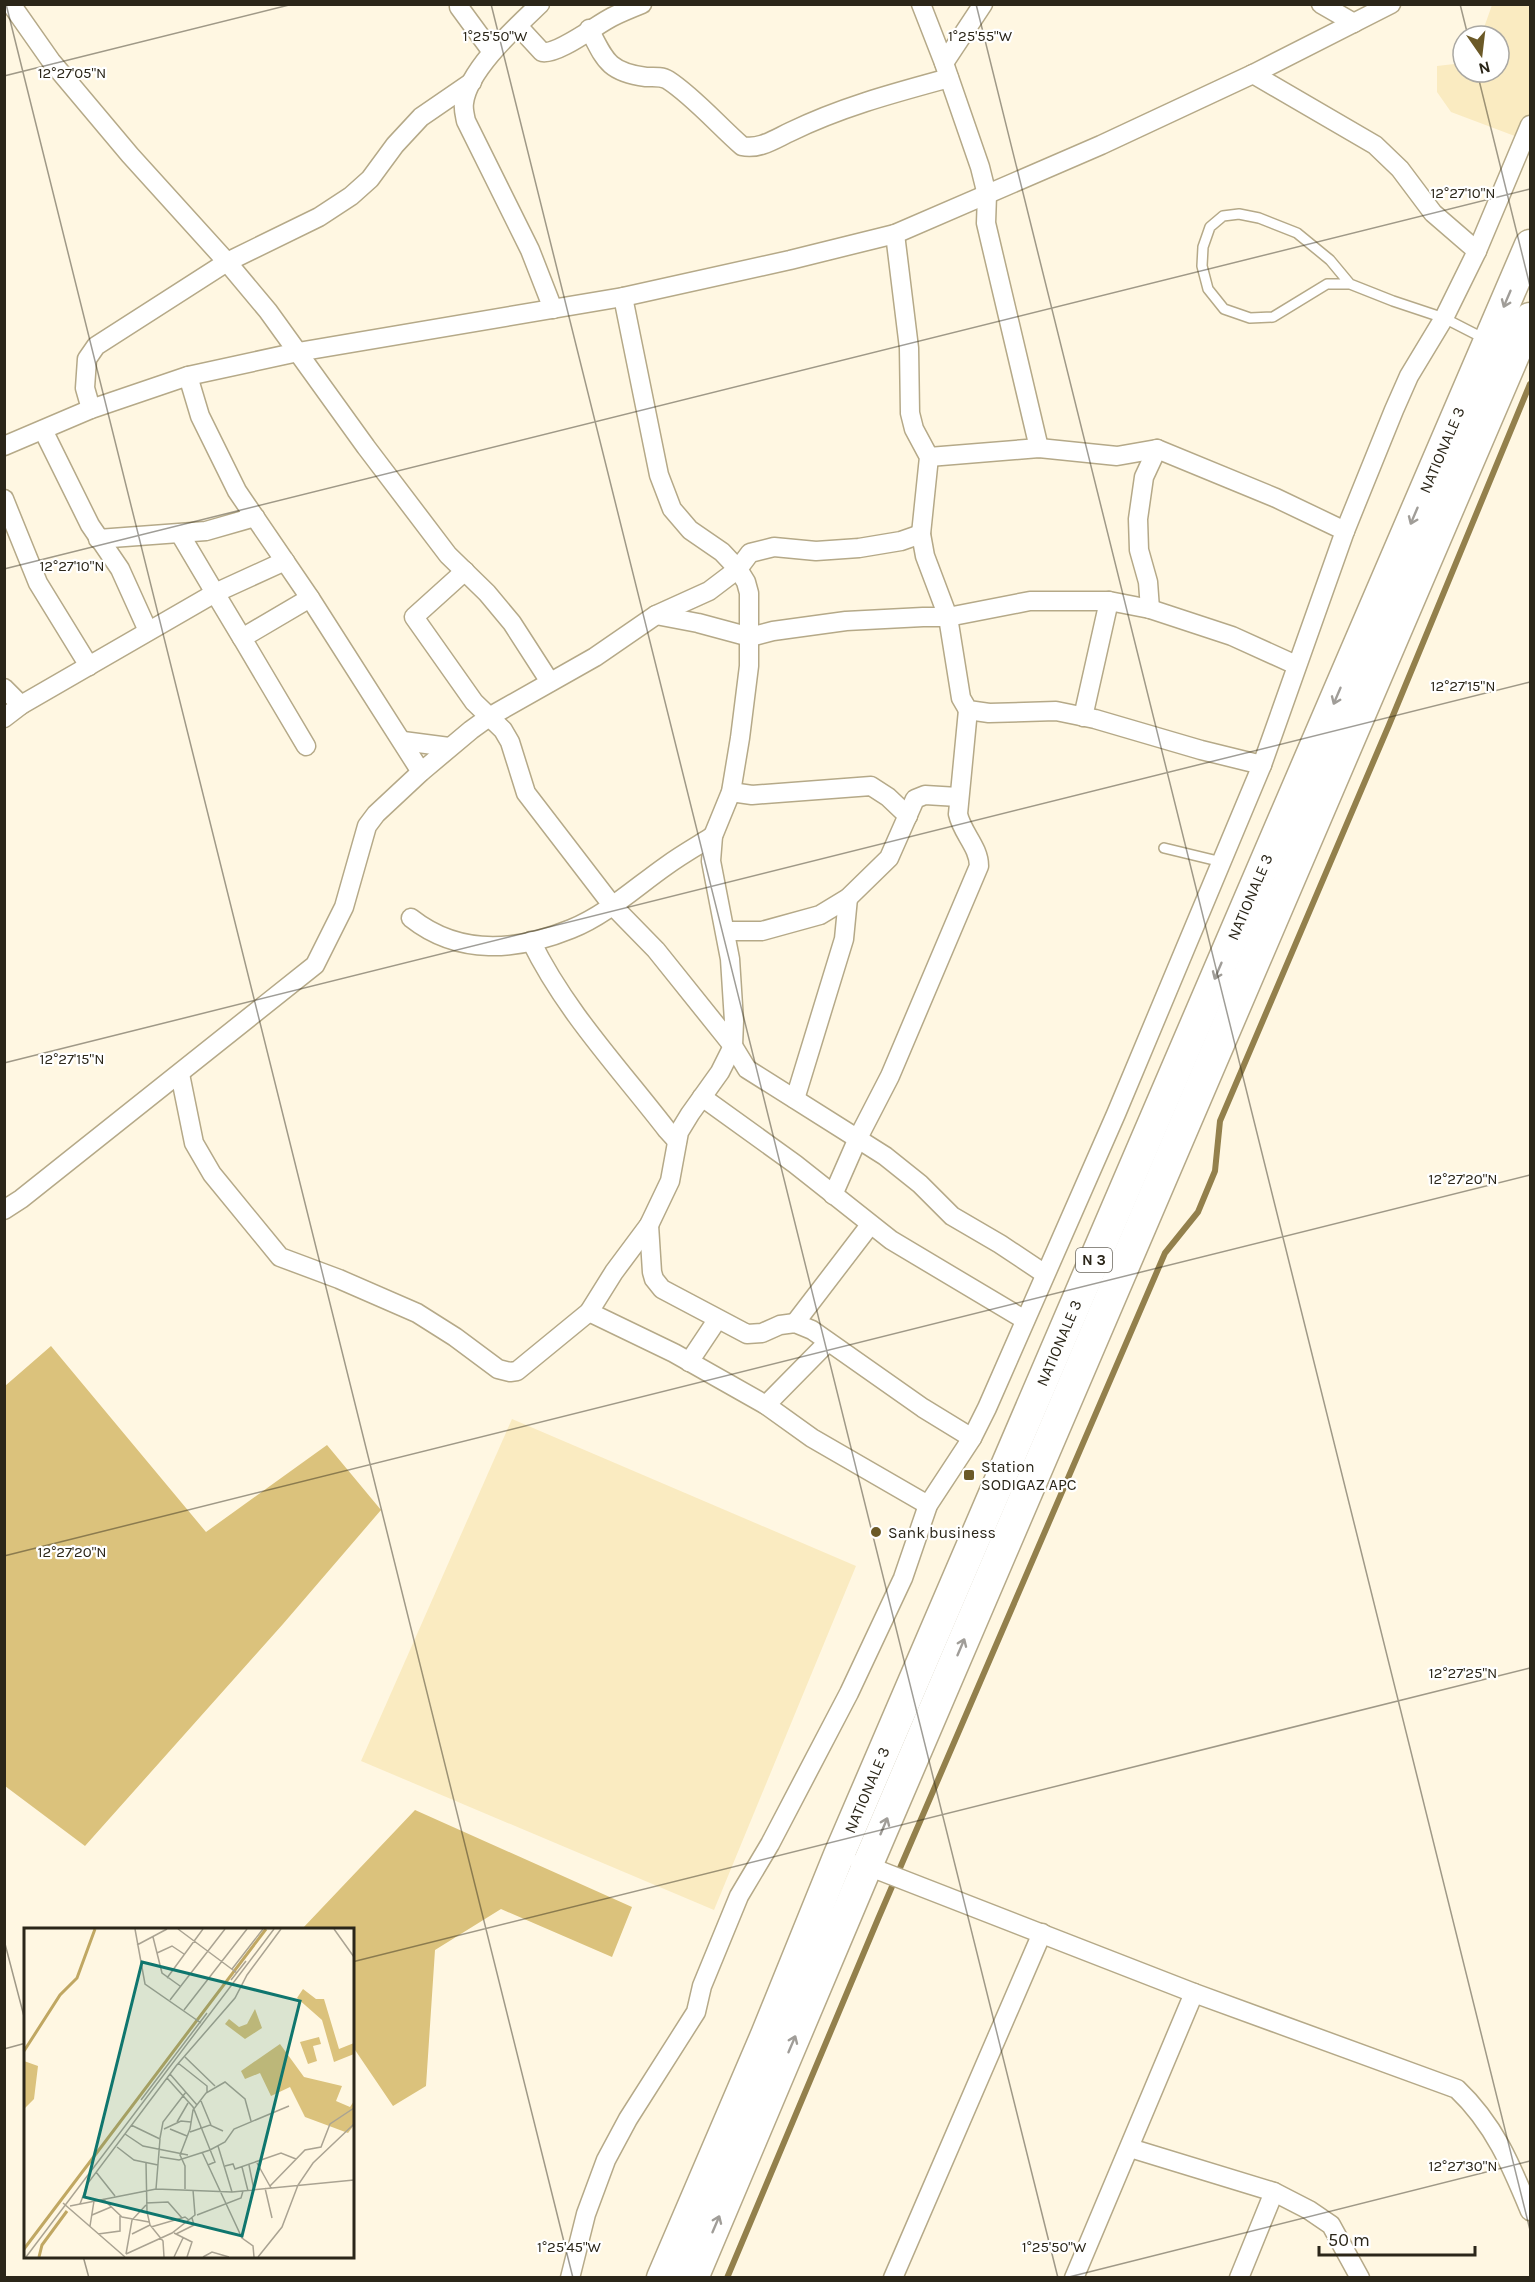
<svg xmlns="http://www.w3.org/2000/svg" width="1535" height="2282" viewBox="0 0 1535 2282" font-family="Karla,sans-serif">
	<rect width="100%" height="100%" fill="#fff7e2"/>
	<g fill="#faebc1">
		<polygon points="1492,5 1530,5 1530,113 1520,138 1451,112 1437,92 1437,66 1463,63 1463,72 1499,72 1499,36 1481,36"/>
		<polygon points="512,1419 856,1566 714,1910 361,1761"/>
	</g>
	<g fill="#dbc27c">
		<polygon points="51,1346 206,1532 327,1445 381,1510 283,1624 85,1846 5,1786 5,1386"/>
		<polygon points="415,1810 632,1907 612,1957 501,1909 435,1950 426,2086 393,2106 353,2047 352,1930 302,1929"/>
	</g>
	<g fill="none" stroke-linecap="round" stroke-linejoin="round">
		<polyline stroke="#93804c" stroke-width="6" points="727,2278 878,1919 1165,1253 1198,1212 1215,1171 1220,1121 1389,725 1530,384"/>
		<defs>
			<g id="service">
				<polyline points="1350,284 1330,260 1297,233 1259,218 1239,214 1223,216 1210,227 1203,247 1202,266 1208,289 1224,309 1250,318 1273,317 1327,284 1350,284 1393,301 1444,318 1485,339"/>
				<polyline points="1164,848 1222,862"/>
			</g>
			<g id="minor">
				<polyline points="11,4 51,61 130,155 227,262 268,311 366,447 448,555 487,593 512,623 550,682"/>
				<polyline points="459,4 459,7 492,52"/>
				<path d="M540,4c-24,23 -72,66 -76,99 -1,6 1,13 2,18l64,129 23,59"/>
				<polyline points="921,4 944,63 980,167 987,195 986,223 1039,448"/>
				<polyline points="1321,4 1354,23"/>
				<path d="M518,26l24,26c16,3 54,-27 70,-35 10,-5 20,-9 30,-13"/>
				<path d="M589,29c16,31 19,43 57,48 7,0 16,-1 22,3 25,16 51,46 74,66 17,4 33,-7 48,-14 51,-25 104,-39 159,-54"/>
				<polyline points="944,63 983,4"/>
				<polyline points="1253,74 1375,145 1400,169 1433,213 1477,251"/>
				<polyline points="895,234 909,348 910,413 914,429 929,457 921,534 925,556 948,617 961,698 968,710 989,713 1056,711 1095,719 1201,750 1262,765"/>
				<polyline points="188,376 200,416 237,491 310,598 421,772"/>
				<polyline points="91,409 85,388 87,359 96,346 227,262 319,217 351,196 370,179 395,145 421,117 472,82"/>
				<polyline points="43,430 90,525 120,569 148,631"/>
				<polyline points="4,446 91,409 188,376 298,352 623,297 790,260 895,234 1101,145 1253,74 1391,4"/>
				<polyline points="929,457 1039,448 1117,456 1157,449 1276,498 1345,531"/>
				<polyline points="4,499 38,583 89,666"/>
				<polyline points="180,534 215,593 285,561"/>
				<polyline points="98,539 206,531 255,517"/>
				<polyline points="465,571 414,617 474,702 503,730 510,742 526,793 612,905 656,950 733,1046 747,1069 885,1156 920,1184 952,1216 1000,1244 1045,1274"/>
				<polyline points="1150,609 1148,582 1139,550 1138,519 1144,477 1157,449"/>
				<polyline points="656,615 698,623 750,637 773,631 846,621 923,617 948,617 1030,601 1109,601 1150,609 1232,636 1296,665"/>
				<polyline points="242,638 306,746"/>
				<polyline points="4,688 21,705"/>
				<polyline points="1083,717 1109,601"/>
				<polyline points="4,718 21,705 215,593 242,638 310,598"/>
				<polyline points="403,741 449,747"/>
				<polyline points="731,792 752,795 871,786 888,797 908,816"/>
				<path d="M411,918c48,38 106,33 160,11 35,-14 65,-42 95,-63 15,-11 31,-20 47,-30"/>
				<polyline points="726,931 762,931 820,915 848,898 889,858 915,799 925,795 958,797"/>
				<path d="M531,941c34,70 89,128 136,189l10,11"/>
				<polyline points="180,1074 194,1143 212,1174 280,1257 339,1279 417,1313 455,1337 498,1369 510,1372 517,1371 589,1312 614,1272 649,1225 670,1181 679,1132 690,1114 720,1072 733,1046 734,1021 730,959 711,861 713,836 731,792 740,738 749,666 749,593 746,582 738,569 722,552 690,530 672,509 659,475 623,297"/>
				<polyline points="702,1097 795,1164 891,1240 1025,1320"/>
				<polyline points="795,1099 844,939 848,898"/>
				<path d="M833,1195l25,-57 32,-62 89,-210c0,-19 -17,-33 -21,-52l10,-104"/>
				<polyline points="4,1210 21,1199 315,965 344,907 367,826 376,814 421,772 471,730 489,717 595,657 656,615 709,591 738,569 750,553 774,547 816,551 859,548 901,541 921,534"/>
				<polyline points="649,1225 652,1272 654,1279 662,1289 747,1334 762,1333 780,1325 795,1323 812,1330 923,1408 972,1438"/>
				<polyline points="589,1312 674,1353 766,1405 812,1438 928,1505"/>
				<polyline points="795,1323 870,1225"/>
				<polyline points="689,1362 717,1320"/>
				<polyline points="766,1405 828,1342"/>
				<path d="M860,1863l334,130 263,96c37,35 54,76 73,122"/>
				<polyline points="1130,2148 1274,2192 1309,2210 1331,2225 1360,2278"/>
				<polyline points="570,2278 586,2214 606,2160 628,2119 696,2012 702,1986 739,1896 770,1844 849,1693 903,1578 928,1505 972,1438 987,1408 1116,1114 1262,765 1345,531 1394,410 1409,376 1444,318 1477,251 1530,125"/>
				<polyline points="893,2278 1042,1933"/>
				<polyline points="1074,2278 1194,1993"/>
				<polyline points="1239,2278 1274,2192"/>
			</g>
			<g id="primary">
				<polyline points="662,2278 766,2035 839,1855 1530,245"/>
				<polyline points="693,2278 867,1866 1530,318"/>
			</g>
		</defs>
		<use href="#service" stroke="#b5a988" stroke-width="12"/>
		<use href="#minor" stroke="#b5a988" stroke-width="21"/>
		<use href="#primary" stroke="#b5a988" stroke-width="33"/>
		<use href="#service" stroke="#fff" stroke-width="9"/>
		<use href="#minor" stroke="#fff" stroke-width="18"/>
		<use href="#primary" stroke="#fff" stroke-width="30"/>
	</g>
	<defs><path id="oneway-shaft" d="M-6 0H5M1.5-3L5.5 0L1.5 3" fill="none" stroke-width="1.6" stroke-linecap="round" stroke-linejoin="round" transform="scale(1.5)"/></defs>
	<g stroke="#a09d98">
		<use href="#oneway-shaft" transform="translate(1507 299) rotate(113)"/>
		<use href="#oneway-shaft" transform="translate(1414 516) rotate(113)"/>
		<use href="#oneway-shaft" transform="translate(1337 696) rotate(113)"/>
		<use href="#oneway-shaft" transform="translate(1218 971) rotate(113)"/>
		<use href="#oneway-shaft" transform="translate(961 1647) rotate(-67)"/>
		<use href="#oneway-shaft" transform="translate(884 1826) rotate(-67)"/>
		<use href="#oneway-shaft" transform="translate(792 2044) rotate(-67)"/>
		<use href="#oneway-shaft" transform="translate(716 2224) rotate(-67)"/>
	</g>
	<path fill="none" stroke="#2b2619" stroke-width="1.5" stroke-opacity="0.45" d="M6,4l567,2274M491,4l567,2274M976,4l554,2226M1460,4l8,32M1477,72l53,214M4,76l289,-72M4,569l1526,-380M4,1063l1526,-381M4,1556l1526,-381M4,1940l22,84M352,1962l1178,-294M4,2049l22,-6M83,2256l6,22M1065,2278l465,-117"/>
	<g fill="#6b5927" stroke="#fff" stroke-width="2">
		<rect x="963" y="1469" width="12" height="12" rx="3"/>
		<circle cx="876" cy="1532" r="6"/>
	</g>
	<g text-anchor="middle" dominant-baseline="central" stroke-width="4.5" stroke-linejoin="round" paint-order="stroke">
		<rect fill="#fff" stroke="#6b675e" stroke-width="1.5" x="1076" y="1248" width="36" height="24" rx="4.5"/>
		<g font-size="15" font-weight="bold" fill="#2b2619">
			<text x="1094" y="1260">N 3</text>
		</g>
		<g font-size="16" fill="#2b2619" stroke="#fff">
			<text transform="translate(1442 450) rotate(-67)">NATIONALE 3</text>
			<text transform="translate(1250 897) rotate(-67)">NATIONALE 3</text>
			<text transform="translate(1059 1343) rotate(-67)">NATIONALE 3</text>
			<text transform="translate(867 1790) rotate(-67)">NATIONALE 3</text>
		</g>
		<g font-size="16" fill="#2b2619" stroke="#fff" text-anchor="start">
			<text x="981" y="1466">Station<tspan x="981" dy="18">SODIGAZ APC</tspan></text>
			<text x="888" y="1532">Sank business</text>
		</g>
	</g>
	<g transform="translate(24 1928)">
		<rect width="330" height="330" fill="#fff7e2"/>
		<path d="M279,61l13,10h8l15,50 15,-6v11l-20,8 -12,-42 -25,-22zM231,81l7,19 -17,11 -20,-15 4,-5 10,8 8,-3zM295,109l2,7 -8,2 4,15 -9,3 -8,-22zM256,116l24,33 38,9 -6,15 14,6 4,-6v24l-6,8 -43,-16 -15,-30 -19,9 -11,-23 -15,6 -4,-8zM0,133l14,5 -4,33 -10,10z" fill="#dbc27c"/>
		<path fill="none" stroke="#c0a762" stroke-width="3" d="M0,123l36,-56 17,-17 18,-49M0,321l242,-320M15,329l3,-12 25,-34"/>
		<path fill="none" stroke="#aaa392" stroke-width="1.5" d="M111,1l10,55 56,39M154,1l59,44M310,1l20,28M129,9l9,36 18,13M113,17l30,-16M133,25l15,-7 12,8M208,41l31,-40M143,50l36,-49M207,52l15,-19M146,72l55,-71M160,82l63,-81M161,129l30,29M154,135l29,23v6M146,146l27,31M143,150l26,29 22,55 -7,3M117,172l66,-87M177,173l10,24M153,194l11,-19M107,197l29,14 -4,50M140,201l17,-8 10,1M146,201l17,7M166,204l20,-7 13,6M101,206l18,12 45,9M136,210l3,-16 23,-30M194,218l14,46M93,219l17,13 24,5M178,224l40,86 11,8 1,11M136,229l19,3 31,-10 15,-8 9,-13 55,-23M122,235l1,49 3,13 13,16 1,16M233,235l14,25M225,237l5,25M201,238l8,-2 2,5 46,-16 15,6M218,239l6,24M72,244l19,24M246,258l35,-36 16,-3 9,-23 24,-16M241,260l7,30M161,261v-23l-5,-11 10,-26 3,-19 13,-17 19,-11 20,17 6,22M79,271l19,18 27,5M39,275l62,54M122,275l22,-1 14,16M56,276l8,-21 88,-117 59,-68 12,-23 34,-46M46,278l86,-17 76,3 122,-12M68,287l19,-8M173,287l44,-17 2,-7M66,298l4,-25M127,299l34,-10 4,3M150,305l18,9 -5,15M74,306l22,-3v-15M108,306l18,-9M152,306l18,-9 -2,-7M102,326l46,-21 23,-18 -2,-25M102,326l6,-34 14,-15M2,329l248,-328M150,329l9,-19M179,329l9,-5 17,5M234,329l24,-30 16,-42 15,-22 41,-39"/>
		<path fill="#0f766e" fill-opacity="0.15" stroke="#0f766e" stroke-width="3" d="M118,34l158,39 -58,235 -158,-39z"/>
		<rect width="330" height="330" fill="none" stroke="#2b2619" stroke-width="3"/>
	</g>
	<g font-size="15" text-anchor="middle" fill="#2b2619" stroke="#fff" stroke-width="4.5" stroke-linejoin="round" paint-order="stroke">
		<text x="495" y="41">1°25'50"W</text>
		<text x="980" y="41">1°25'55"W</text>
		<text x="72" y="78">12°27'05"N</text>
		<text x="1463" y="198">12°27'10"N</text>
		<text x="72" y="571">12°27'10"N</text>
		<text x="1463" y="691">12°27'15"N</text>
		<text x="72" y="1064">12°27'15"N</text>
		<text x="1463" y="1184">12°27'20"N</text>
		<text x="72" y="1557">12°27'20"N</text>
		<text x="1463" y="1678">12°27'25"N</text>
		<text x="1463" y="2171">12°27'30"N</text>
		<text x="569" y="2252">1°25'45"W</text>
		<text x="1054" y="2252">1°25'50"W</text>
	</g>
	<rect width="1535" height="2282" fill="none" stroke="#2b2619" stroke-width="12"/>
	<g transform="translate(1481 54) rotate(166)"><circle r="28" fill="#ffffff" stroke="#aaa8a3" stroke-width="1.5"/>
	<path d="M0-4.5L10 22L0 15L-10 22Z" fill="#6b5927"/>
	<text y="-9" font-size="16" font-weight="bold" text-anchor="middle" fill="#2b2619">N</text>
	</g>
	<path d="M1319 2246v9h156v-9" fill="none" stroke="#2b2619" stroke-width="3"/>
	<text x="1328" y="2246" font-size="18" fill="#2b2619" stroke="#ffffff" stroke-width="4.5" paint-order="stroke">50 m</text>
</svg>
